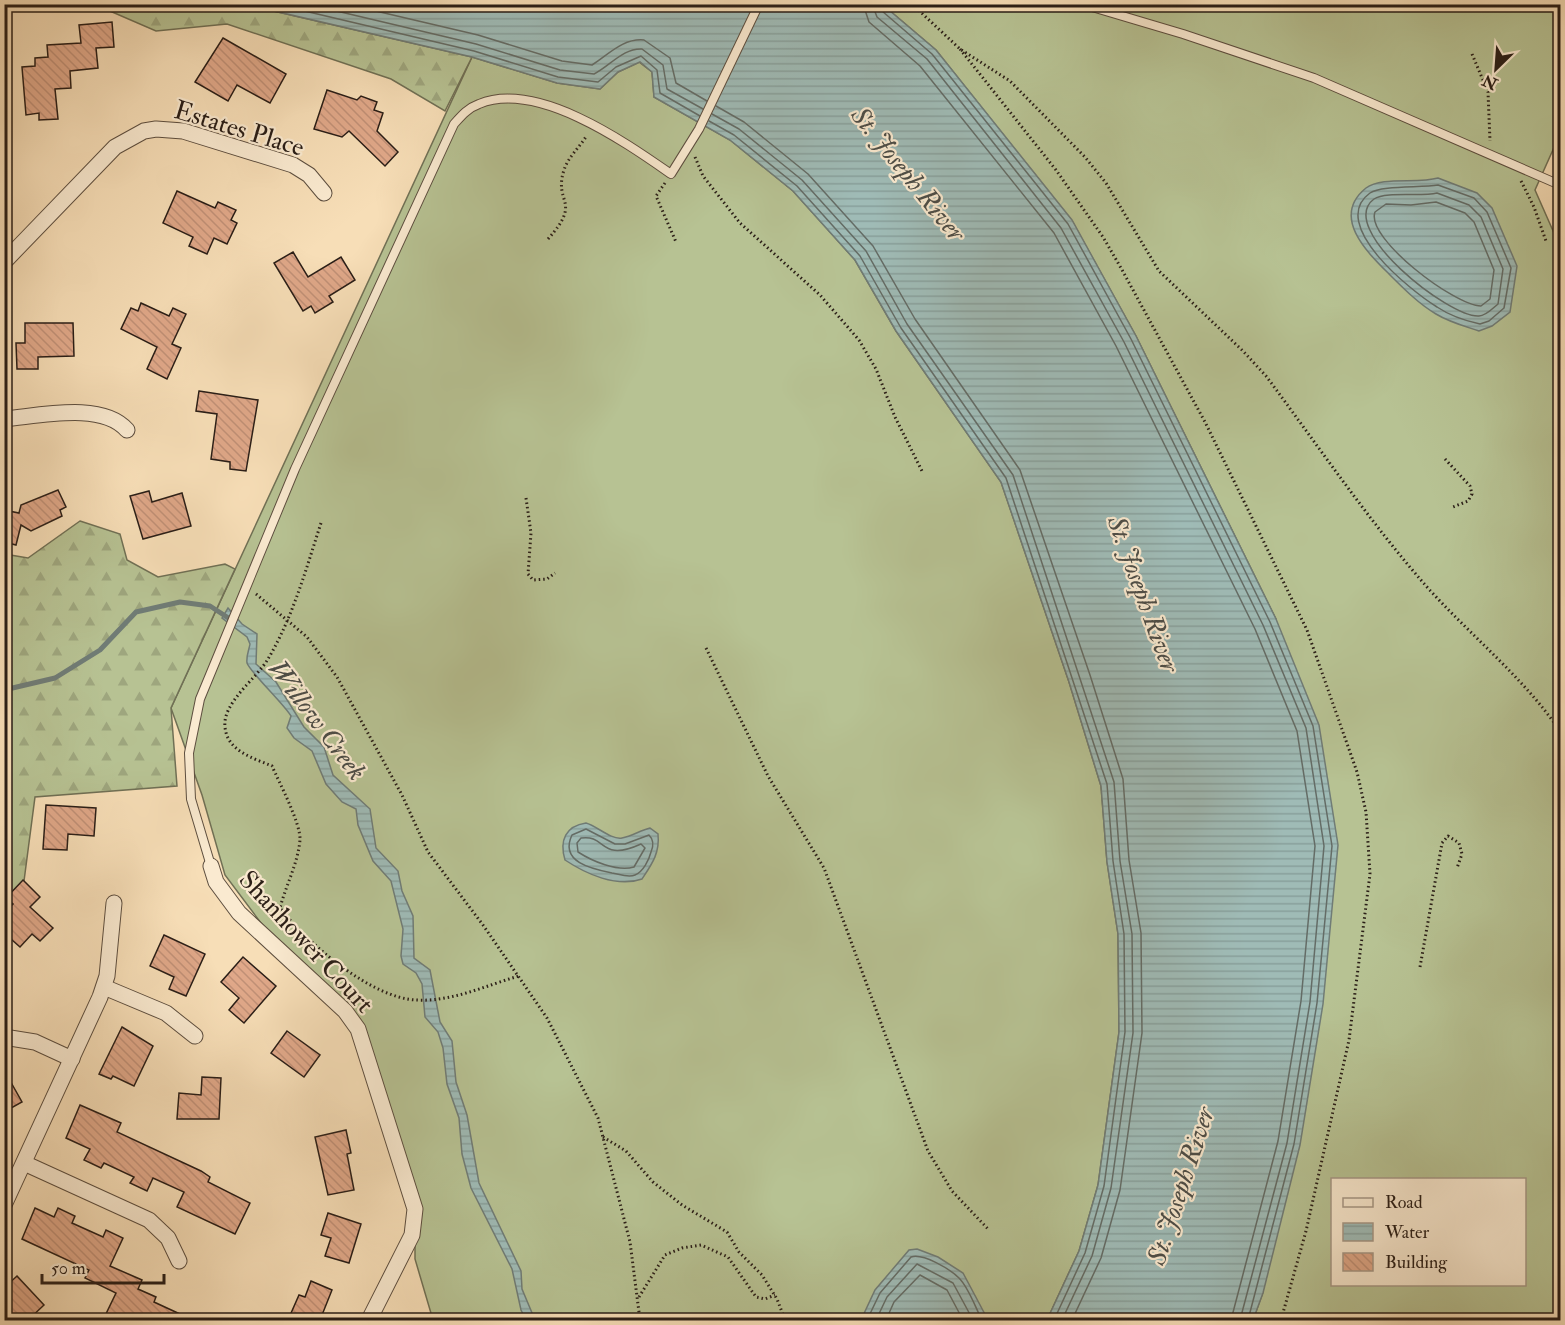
<svg xmlns="http://www.w3.org/2000/svg" width="1565" height="1325" viewBox="0 0 1565 1325" font-family="'IM FELL Double Pica',serif">
	<defs>
		<pattern id="forest-firs" width="22" height="20" patternUnits="userSpaceOnUse" patternTransform="scale(1.5)"><rect width="22" height="20" fill="#b7c293"/><path d="M5 1l3.5 6h-7zM16 11l3.5 6h-7z" fill="#9ea67e"/></pattern>
		<pattern id="water-rules" width="6" height="5" patternUnits="userSpaceOnUse" patternTransform="scale(1.5)"><rect width="6" height="5" fill="#9fbbb6"/><path d="M0 2.5h6" fill="none" stroke="#89a09c"/></pattern>
		<pattern id="building-back-hatch" width="6" height="6" patternUnits="userSpaceOnUse" patternTransform="scale(1.5)"><rect width="6" height="6" fill="#e0a889"/><path d="M-1 5l2 2M0 0l6 6M5-1l2 2" fill="none" stroke="#c09076"/></pattern>
	</defs>
	<rect width="100%" height="100%" fill="#f7deb7"/>
	<filter id="stains"><feTurbulence type="fractalNoise" baseFrequency=".00333" numOctaves="4"/><feColorMatrix values="0 0 0 0 .2 0 0 0 0 .09 0 0 0 0 .02 0 0 0 .5 -.17"/></filter>
	<radialGradient id="worn" r=".72"><stop offset=".6" stop-color="#630" stop-opacity="0"/><stop offset="1" stop-color="#630" stop-opacity=".3"/></radialGradient>
	<g fill="#b7c293" stroke="#707055" stroke-width="1.5" fill-rule="evenodd">
		<path d="M883,5h677v129l-25,56 19,43 6,4v1083h-307l10,-28 13,-673 -140,-283 -64,-115 -136,-171zM1332,1180h192v104h-192z"/>
		<polygon points="472,57 557,83 600,89 618,72 639,62 652,72 654,97 730,140 793,191 855,260 896,331 1001,482 1069,682 1101,786 1107,862 1118,934 1119,1032 1098,1185 1079,1251 1047,1320 433,1320 415,1259 415,1209 362,1040 291,963 225,875 202,795 171,708"/>
	</g>
	<g fill="url(#forest-firs)" stroke="#707055" stroke-width="1.5">
		<polygon points="96,5 248,5 472,57 445,111 391,79 227,24 156,31"/>
		<polygon points="80,521 120,534 127,560 158,577 225,564 235,569 171,708 177,786 35,797 24,881 5,902 4,554 28,558"/>
	</g>
	<g fill="url(#water-rules)" stroke="#707c76" stroke-width="1.5">
		<polygon points="248,5 883,5 936,50 1072,220 1136,336 1276,619 1319,725 1338,845 1323,1004 1300,1145 1263,1293 1253,1320 1047,1320 1079,1251 1098,1185 1119,1032 1118,934 1107,862 1101,786 1069,682 1001,482 896,331 855,260 793,191 730,140 654,97 652,72 640,62 618,72 600,89 557,83 472,57"/>
		<path d="M1438,178l39,15 15,15 25,58 -7,46 -18,14 -13,5c-15,-5 -30,-9 -43,-17 -17,-10 -32,-25 -46,-39 -22,-22 -60,-58 -24,-87 16,-12 51,-4 72,-10z"/>
		<path d="M228,608l14,16 15,10 -1,30 20,18 28,45 20,20 9,28 37,34 6,39 22,23 4,20 11,25 1,42 16,12 10,52 12,19 4,41 11,33 12,68 42,88 1,18 13,31h-9l-5,-10 -9,-41 -41,-81 -9,-34 -3,-36 -12,-34 -4,-36 -5,-16 -13,-15 -3,-33 -6,-11 -13,-9 -2,-8 2,-27 -12,-48 -18,-20 -15,-36 -2,-16 -14,-7 -16,-18 -14,-33 -18,-13 -7,-10 4,-12c-8,-13 -41,-44 -44,-53 -1,-7 2,-13 3,-19l-3,-7 -25,-19z"/>
		<path d="M586,823c11,3 25,17 36,15 10,-2 19,-8 28,-10l8,6c2,19 -6,30 -16,45 -25,9 -56,-5 -77,-19 -6,-20 1,-34 21,-37z"/>
		<polygon points="917,1249 938,1257 963,1273 988,1320 861,1320 875,1290 909,1250"/>
	</g>
	<g fill="none" stroke-linecap="round" stroke-linejoin="round">
		<g stroke="#646c66" stroke-width="1.5">
			<polyline points="275,4 474,51 558,77 598,82 616,67 641,56 657,70 660,93 700,116"/>
			<path d="M307,4l169,40 84,26 34,4c16,-8 29,-26 48,-25l21,16 4,24 36,20"/>
			<path d="M346,4l132,31 84,26 30,4c16,-10 31,-27 52,-25l26,18 6,25 31,18"/>
			<polyline points="863,4 869,22 920,66 1054,233 1116,346 1255,629 1297,731 1315,846 1301,1001 1278,1141 1231,1320"/>
			<polyline points="872,4 877,17 927,59 1061,228 1124,342 1263,625 1306,728 1324,846 1310,1002 1287,1143 1240,1320"/>
			<polyline points="879,4 882,11 932,54 1068,224 1131,339 1270,622 1313,726 1332,846 1317,1003 1294,1144 1248,1320"/>
			<polyline points="716,106 744,122 808,174 873,246 915,319 1020,470 1090,675 1123,779 1129,860 1141,933 1142,1033 1120,1190 1101,1258 1072,1320"/>
			<polyline points="712,114 739,129 802,180 866,251 907,324 1013,475 1114,782 1120,861 1132,934 1133,1033 1111,1188 1092,1256 1062,1320"/>
			<polyline points="709,121 734,135 797,186 860,256 901,328 1006,478 1107,784 1113,861 1124,934 1125,1032 1104,1186 1085,1253 1054,1320"/>
			<path d="M1438,185l36,13 13,14 24,56 -7,40 -15,13 -9,3c-14,-3 -31,-9 -43,-17 -26,-16 -110,-83 -67,-114 11,-8 51,-5 68,-8z"/>
			<path d="M1437,193l32,12 12,12 22,52 -5,35c-5,4 -12,12 -19,12 -30,2 -144,-88 -105,-117 12,-8 47,-2 63,-6z"/>
			<path d="M1436,202l29,11 9,9 20,48 -4,29 -9,7c-26,0 -116,-68 -106,-94l11,-8 25,1z"/>
			<path d="M586,829l29,15h10l24,-9c5,5 5,10 2,17 -2,8 -8,20 -16,23 -7,3 -16,-1 -23,-2 -20,-4 -53,-11 -40,-38z"/>
			<path d="M581,838c26,-4 18,25 60,6l4,4 -11,19c-17,5 -42,-6 -56,-15l-1,-9z"/>
			<path d="M867,1320l13,-27 31,-36c12,-4 39,12 48,21 10,10 16,29 23,42"/>
			<polyline points="876,1320 887,1297 917,1264 953,1283 973,1320"/>
			<polyline points="886,1320 894,1302 920,1275 947,1290 963,1320"/>
		</g>
		<polyline stroke="#707c76" stroke-width="5" points="4,690 55,678 100,650 136,612 180,602 210,606 230,619"/>
	</g>
	<g fill="url(#building-back-hatch)" stroke="#2a1e17" stroke-width="1.5">
		<polygon points="112,22 114,47 96,48 98,68 70,71 71,88 55,89 58,119 39,120 39,113 26,115 22,67 35,66 35,58 48,57 47,45 81,43 79,25"/>
		<polygon points="223,38 286,74 270,103 237,85 228,101 195,82"/>
		<polygon points="327,90 357,100 361,96 377,102 374,110 383,113 377,131 398,152 385,166 349,131 342,137 314,129"/>
		<polygon points="177,191 215,208 218,202 236,210 231,220 237,223 227,244 214,238 207,254 189,246 193,237 163,223"/>
		<polygon points="293,252 308,277 341,257 355,280 329,296 333,302 315,313 311,306 303,311 274,263"/>
		<polygon points="141,303 169,316 173,308 186,314 172,344 181,348 167,379 147,369 157,347 121,329 131,308 138,311"/>
		<polygon points="25,323 73,323 74,356 38,357 38,369 17,369 16,343 25,343"/>
		<polygon points="199,391 258,400 246,471 230,469 230,462 211,459 217,414 196,411"/>
		<polygon points="58,490 66,507 60,510 62,516 31,531 21,525 16,545 4,542 4,510 19,513 21,505"/>
		<polygon points="149,491 152,502 182,493 191,526 143,539 130,496"/>
		<polygon points="46,805 96,808 94,836 68,834 67,850 43,849"/>
		<polygon points="23,880 40,897 30,907 53,928 40,941 32,934 20,947 4,933 4,912 13,904 6,898"/>
		<polygon points="164,935 205,954 186,996 169,989 174,977 150,966"/>
		<polygon points="243,957 276,986 244,1023 229,1010 239,998 221,982"/>
		<polygon points="122,1027 153,1046 134,1086 113,1076 111,1079 99,1074"/>
		<polygon points="287,1031 320,1055 304,1077 271,1053"/>
		<polygon points="4,1070 22,1102 4,1112"/>
		<polygon points="202,1077 221,1078 219,1119 177,1119 179,1093 201,1095"/>
		<polygon points="80,1105 121,1123 117,1132 201,1171 210,1177 208,1182 250,1203 235,1234 177,1207 184,1192 153,1178 147,1191 130,1183 134,1177 104,1163 101,1168 84,1160 90,1149 66,1138"/>
		<polygon points="346,1130 351,1153 347,1154 354,1190 328,1195 315,1137"/>
		<polygon points="35,1208 54,1217 58,1208 75,1216 72,1223 103,1237 106,1230 123,1238 110,1266 142,1280 138,1289 156,1297 154,1302 193,1320 103,1320 116,1293 85,1278 89,1270 22,1239"/>
		<polygon points="328,1213 361,1224 349,1263 325,1256 331,1238 321,1235"/>
		<polygon points="17,1276 44,1305 28,1320 4,1320 4,1288"/>
		<polygon points="311,1281 332,1290 320,1320 288,1320 299,1295 305,1297"/>
	</g>
	<g fill="none" stroke-linecap="round" stroke-linejoin="round">
		<defs>
			<g id="service">
				<polyline points="1082,4 1183,34 1314,78 1560,185"/>
				<path d="M211,866l-20,-67 -2,-46 11,-54 95,-230 159,-345c8,-9 14,-16 25,-20 58,-24 146,38 192,70l28,-45 60,-125"/>
			</g>
			<g id="minor">
				<polyline points="4,262 115,147 144,131 156,129 183,131 293,165 309,175 324,193"/>
				<path d="M4,419c35,-3 98,-18 123,11"/>
				<polyline points="211,866 216,882 239,913 345,1011 358,1029 415,1209 412,1235 369,1320"/>
				<polyline points="104,987 166,1013 195,1036"/>
				<polyline points="4,1037 35,1042 72,1059"/>
				<polyline points="24,1163 149,1220 168,1238 179,1261"/>
				<polyline points="4,1205 100,997 107,976 114,903"/>
			</g>
		</defs>
		<use href="#service" stroke="#5d4e3f" stroke-width="10"/>
		<use href="#minor" stroke="#5d4e3f" stroke-width="17"/>
		<g stroke="#2a1e17" stroke-width="3" stroke-dasharray="1.5 3" stroke-linecap="butt">
			<path d="M912,4l48,45 50,32 75,76 21,26 53,88 84,80 23,25c53,71 103,145 161,211 44,49 96,90 133,144"/>
			<polyline points="960,49 1056,170 1103,237 1121,268 1205,422 1307,630 1357,772 1366,812 1370,874 1349,1040 1306,1231 1281,1320"/>
			<polyline points="1472,54 1488,92 1490,141"/>
			<polyline points="695,157 703,176 740,223 820,295 859,340 876,369 895,417 923,473"/>
			<polyline points="1521,181 1534,207 1546,241"/>
			<polyline points="665,183 656,196 676,242"/>
			<path d="M548,239c35,-39 5,-35 16,-69 4,-13 16,-23 23,-35"/>
			<polyline points="1445,459 1470,486 1472,494 1468,501 1453,507"/>
			<polyline points="526,498 531,533 528,574 533,580 547,579 555,573"/>
			<path d="M321,523c-15,46 -28,94 -53,136 -11,19 -46,44 -43,68 2,24 28,31 47,39 7,16 29,58 28,74 -2,23 -14,45 -20,68 26,34 92,91 137,92 35,2 70,-15 102,-24"/>
			<polyline points="256,594 307,637 337,677 402,795 428,852 483,925 547,1018 598,1118 630,1242 640,1320"/>
			<polyline points="706,648 768,776 824,868 928,1151 952,1191 988,1229"/>
			<polyline points="1420,967 1442,843 1448,836 1459,843 1462,854 1457,868"/>
			<polyline points="603,1137 626,1151 653,1182 682,1205 727,1232 739,1252 762,1275 777,1299 785,1320"/>
			<polyline points="639,1297 665,1255 682,1248 701,1245 728,1257 756,1297 765,1299 775,1295"/>
		</g>
		<use href="#service" stroke="#faead0" stroke-width="8"/>
		<use href="#minor" stroke="#faead0" stroke-width="15"/>
	</g>
	<g text-anchor="middle" dominant-baseline="central" stroke-width="4.5" stroke-linejoin="round" paint-order="stroke">
		<g font-size="26" fill="#2a1e17" stroke="#faead0">
			<text transform="translate(239 129) rotate(17)">Estates Place</text>
			<text transform="translate(306 942) rotate(47)">Shanhower Court</text>
		</g>
		<g font-size="27" font-style="italic" fill="#4d4d47" stroke="#faead0">
			<text transform="translate(908 174) rotate(51)">St. Joseph River</text>
			<text transform="translate(1143 594) rotate(70)">St. Joseph River</text>
			<text transform="translate(317 720) rotate(53)">Willow Creek</text>
			<text transform="translate(1181 1186) rotate(-72)">St. Joseph River</text>
		</g>
	</g>
	<rect width="1565" height="1325" fill="none" stroke="#f7deb7" stroke-width="24"/>
	<rect x="6" y="6" width="1553" height="1313" fill="none" stroke="#2a1e17" stroke-width="3"/>
	<rect x="12" y="12" width="1541" height="1301" fill="none" stroke="#2a1e17" stroke-width="1.5"/>
	<rect x="1331" y="1178" width="195" height="108" fill="#faead0" stroke="#a79886" stroke-width="1.5"/>
	<rect x="1343" y="1198" width="30" height="9" fill="#faead0" stroke="#a79886" stroke-width="1.5"/>
	<text x="1385" y="1208" font-size="18" fill="#2a1e17">Road</text>
	<rect x="1343" y="1223" width="30" height="18" fill="url(#water-rules)" stroke="#a79886" stroke-width="1.5"/>
	<text x="1385" y="1238" font-size="18" fill="#2a1e17">Water</text>
	<rect x="1343" y="1253" width="30" height="18" fill="url(#building-back-hatch)" stroke="#a79886" stroke-width="1.5"/>
	<text x="1385" y="1268" font-size="18" fill="#2a1e17">Building</text>
	<g transform="translate(1496 69) rotate(205)" stroke="#faead0" stroke-width="4.5" paint-order="stroke">
	<path d="M0-4.5L10 22L0 15L-10 22Z" fill="#2a1e17"/>
	<text y="-9" font-size="16" font-weight="bold" text-anchor="middle" fill="#2a1e17">N</text>
	</g>
	<path d="M42 1274v9h122v-9" fill="none" stroke="#2a1e17" stroke-width="3"/>
	<text x="51" y="1274" font-size="18" fill="#2a1e17" stroke="#faead0" stroke-width="4.5" paint-order="stroke">50 m</text>
	<rect width="100%" height="100%" filter="url(#stains)"/>
	<rect width="100%" height="100%" fill="url(#worn)"/>
</svg>
